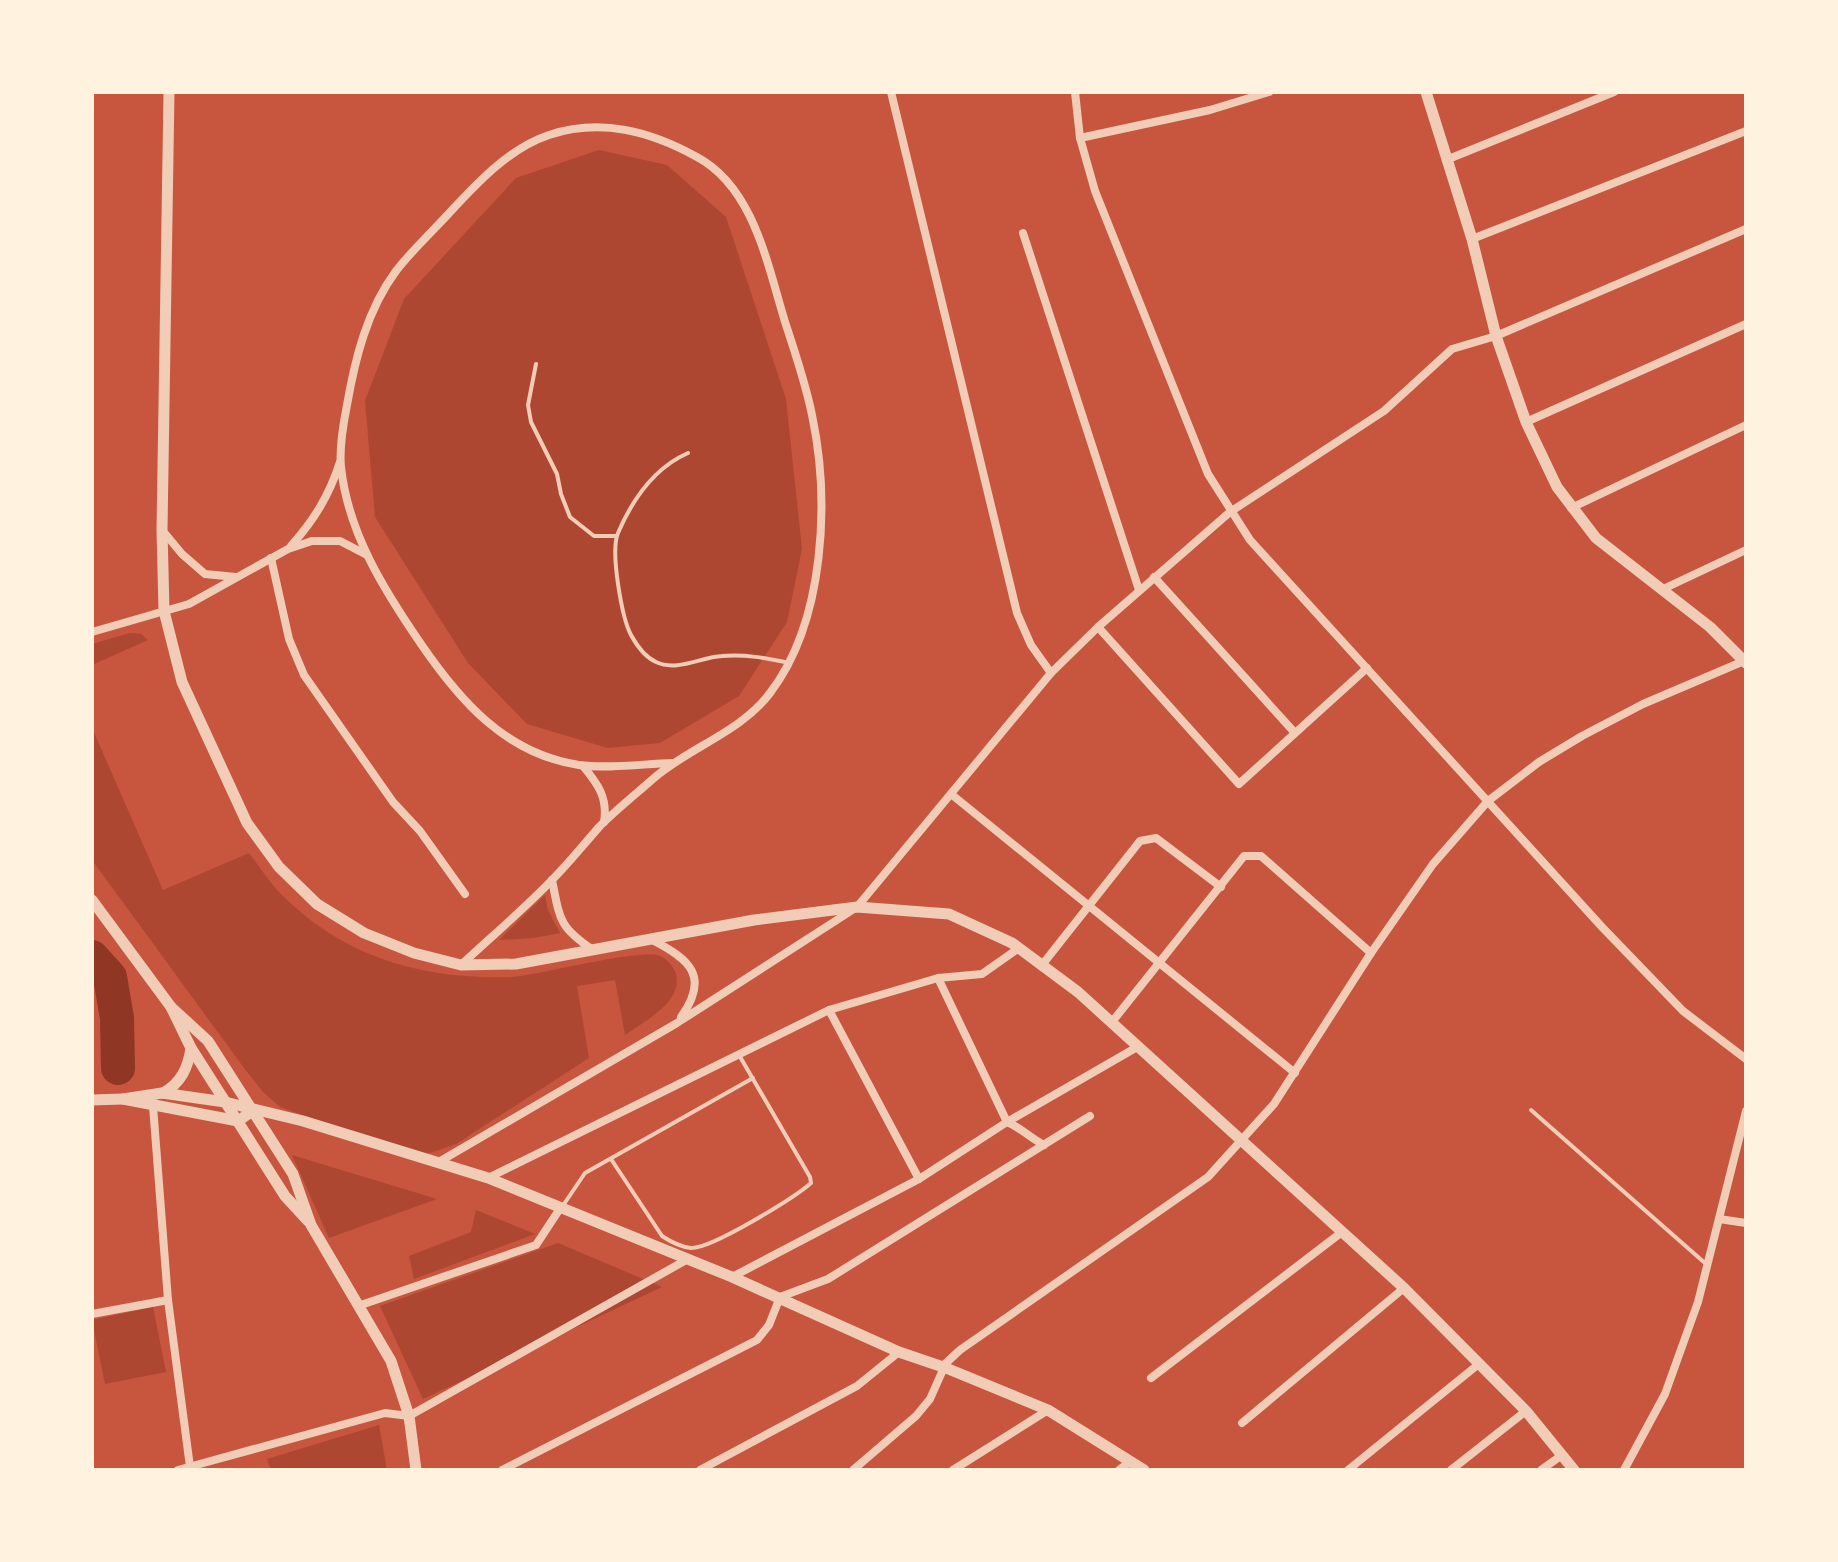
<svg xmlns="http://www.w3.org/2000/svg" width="1838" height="1562" viewBox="0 0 1838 1562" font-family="'Fira Sans',sans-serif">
	<rect width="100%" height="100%" fill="#c8553d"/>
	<g fill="#ae4732">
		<polygon points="599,150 667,165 726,217 786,399 802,549 787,622 739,696 660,743 608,748 527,724 468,663 375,517 365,401 404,299 516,178"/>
		<polygon points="130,633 141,634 148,640 92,665 92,644"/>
		<path d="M92,728l71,162 86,-37c10,13 19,27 30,39 63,65 143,88 232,85 30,-2 129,-29 149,-21 7,3 14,11 16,18 7,29 -32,47 -51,61l-10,-55 -38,6 12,72 -133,86 -26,9 -22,-1 -128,-45 -17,-15 -19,-24 -152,-208z"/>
		<polygon points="545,895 548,910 560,933 534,938 499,940"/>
		<polygon points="292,1155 437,1199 329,1238"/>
		<polygon points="476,1210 535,1234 414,1279 409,1256 471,1232"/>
		<polygon points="558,1243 662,1287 423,1399 380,1306"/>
		<polygon points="153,1307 166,1372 105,1384 92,1320"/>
		<polygon points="379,1425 387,1470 271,1470 267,1459"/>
	</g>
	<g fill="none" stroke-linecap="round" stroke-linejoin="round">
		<polyline stroke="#8f3625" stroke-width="34" points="92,957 110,977 117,1018 118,1068"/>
		<g stroke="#f1ccb7" stroke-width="4">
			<polyline points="536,364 528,405 531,422 557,474 561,494 570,517 594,536 616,536"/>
			<path d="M688,453c-34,15 -55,45 -70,80 -8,19 4,85 13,102 6,11 14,22 25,27 21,10 45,-5 66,-6 23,-2 44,2 67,7"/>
			<polyline points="1531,1110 1706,1264"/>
			<path d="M611,1159l51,77c9,6 18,11 29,12 20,1 103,-50 120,-65l-1,-6 -71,-122"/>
			<polyline points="562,1207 585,1173 753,1078"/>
		</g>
		<g stroke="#f1ccb7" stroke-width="8">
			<polyline points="891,92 1017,613 1031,645 1051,673"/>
			<polyline points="1075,92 1080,138 1095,191 1208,474 1250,540 1602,927 1683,1011 1746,1059"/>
			<polyline points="1080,138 1210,110 1269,92"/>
			<polyline points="1446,160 1614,92"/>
			<polyline points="1023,233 1139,590"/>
			<polyline points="1472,239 1746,131"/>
			<polyline points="1526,422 1746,324"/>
			<polyline points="1571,508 1746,425"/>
			<polyline points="162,530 182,554 205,574 236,577"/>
			<path d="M291,546c23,-26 38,-50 49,-84"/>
			<polyline points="271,558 289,639 304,675 393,802 420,831 465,894"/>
			<polyline points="1154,577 1295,733"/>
			<polyline points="1661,590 1746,550"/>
			<polyline points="1098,627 1239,784 1367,668"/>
			<polyline points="92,632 189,604 288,549 312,541 340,541 367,555"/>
			<path d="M583,766c15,18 25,32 21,56"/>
			<polyline points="951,794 1295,1073"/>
			<path d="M552,880c8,40 7,47 41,70"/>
			<path d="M652,940c38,19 58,37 29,77"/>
			<path d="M461,965c30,-28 62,-55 91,-85 17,-17 32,-36 48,-54 17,-17 36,-32 54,-48 36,-31 87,-46 116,-85 55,-72 60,-193 42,-278 -6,-30 -16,-60 -26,-90 -18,-57 -31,-137 -89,-168 -47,-26 -96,-39 -148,-22 -39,13 -70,46 -97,75 -18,20 -39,39 -56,61 -29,39 -41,88 -49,134 -4,20 -8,42 -6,62 7,66 43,123 80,177 39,57 85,110 158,121 29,4 63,-1 93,-2"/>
			<polyline points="1042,965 1140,841 1156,838 1221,887"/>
			<path d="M938,978l69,144c14,6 24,16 37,23"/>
			<polyline points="829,1010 919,1179"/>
			<polyline points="1112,1022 1244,856 1261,856 1371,953"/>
			<polyline points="153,1106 168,1300 190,1467"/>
			<polyline points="437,1163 677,1023 857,907 1051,673 1098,627 1230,512 1384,411 1452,349 1496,336 1746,229"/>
			<polyline points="488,1178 829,1010 938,978 982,974 1019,948"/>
			<polyline points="1719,1219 1746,1223"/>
			<polyline points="732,1277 919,1179 1007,1122 1139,1046"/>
			<polyline points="358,1306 536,1245 561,1207"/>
			<polyline points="92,1314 168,1300"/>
			<polyline points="1151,1378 1342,1232"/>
			<polyline points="1242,1423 1404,1288"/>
			<polyline points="178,1470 385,1413 409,1416 688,1259"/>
			<polyline points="502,1470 757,1340 769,1325 780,1297 828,1279 1090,1116"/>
			<polyline points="700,1470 857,1386 899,1352"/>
			<polyline points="853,1470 916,1416 930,1399 946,1363 960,1350 1208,1177 1274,1104 1371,953 1433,864 1488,801 1539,762 1582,736 1643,704 1744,661"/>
			<polyline points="953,1470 1048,1410"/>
			<polyline points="1119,1470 1131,1461"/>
			<polyline points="1348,1470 1480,1363"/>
			<polyline points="1451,1470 1526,1411"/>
			<polyline points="1541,1470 1562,1455"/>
			<polyline points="1624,1470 1665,1394 1698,1302 1746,1111"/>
		</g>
		<g stroke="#f1ccb7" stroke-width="11">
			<polyline points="169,92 162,530 164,611 182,682 247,823 279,867 317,904 364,933 414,953 461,965 516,964 754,920 857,907 949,914 1012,943 1078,992 1404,1288 1526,1411 1574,1470"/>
			<polyline points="1426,92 1472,239 1496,336 1526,422 1557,487 1596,538 1710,627 1746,663"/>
			<polyline points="92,900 171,1007 191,1048 285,1196 308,1221"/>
			<polyline points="171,1007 208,1041 293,1174 311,1225 391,1361 409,1416 416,1470"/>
			<path d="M163,1093c18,-10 25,-25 28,-45"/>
			<polyline points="92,1100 123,1099"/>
			<polyline points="254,1110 238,1121 123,1099 162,1093 225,1102 303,1121 488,1178 732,1277 899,1352 946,1368 1048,1410 1144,1470"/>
		</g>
	</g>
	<rect width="1838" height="1562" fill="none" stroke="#fff3e0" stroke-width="188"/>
</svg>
